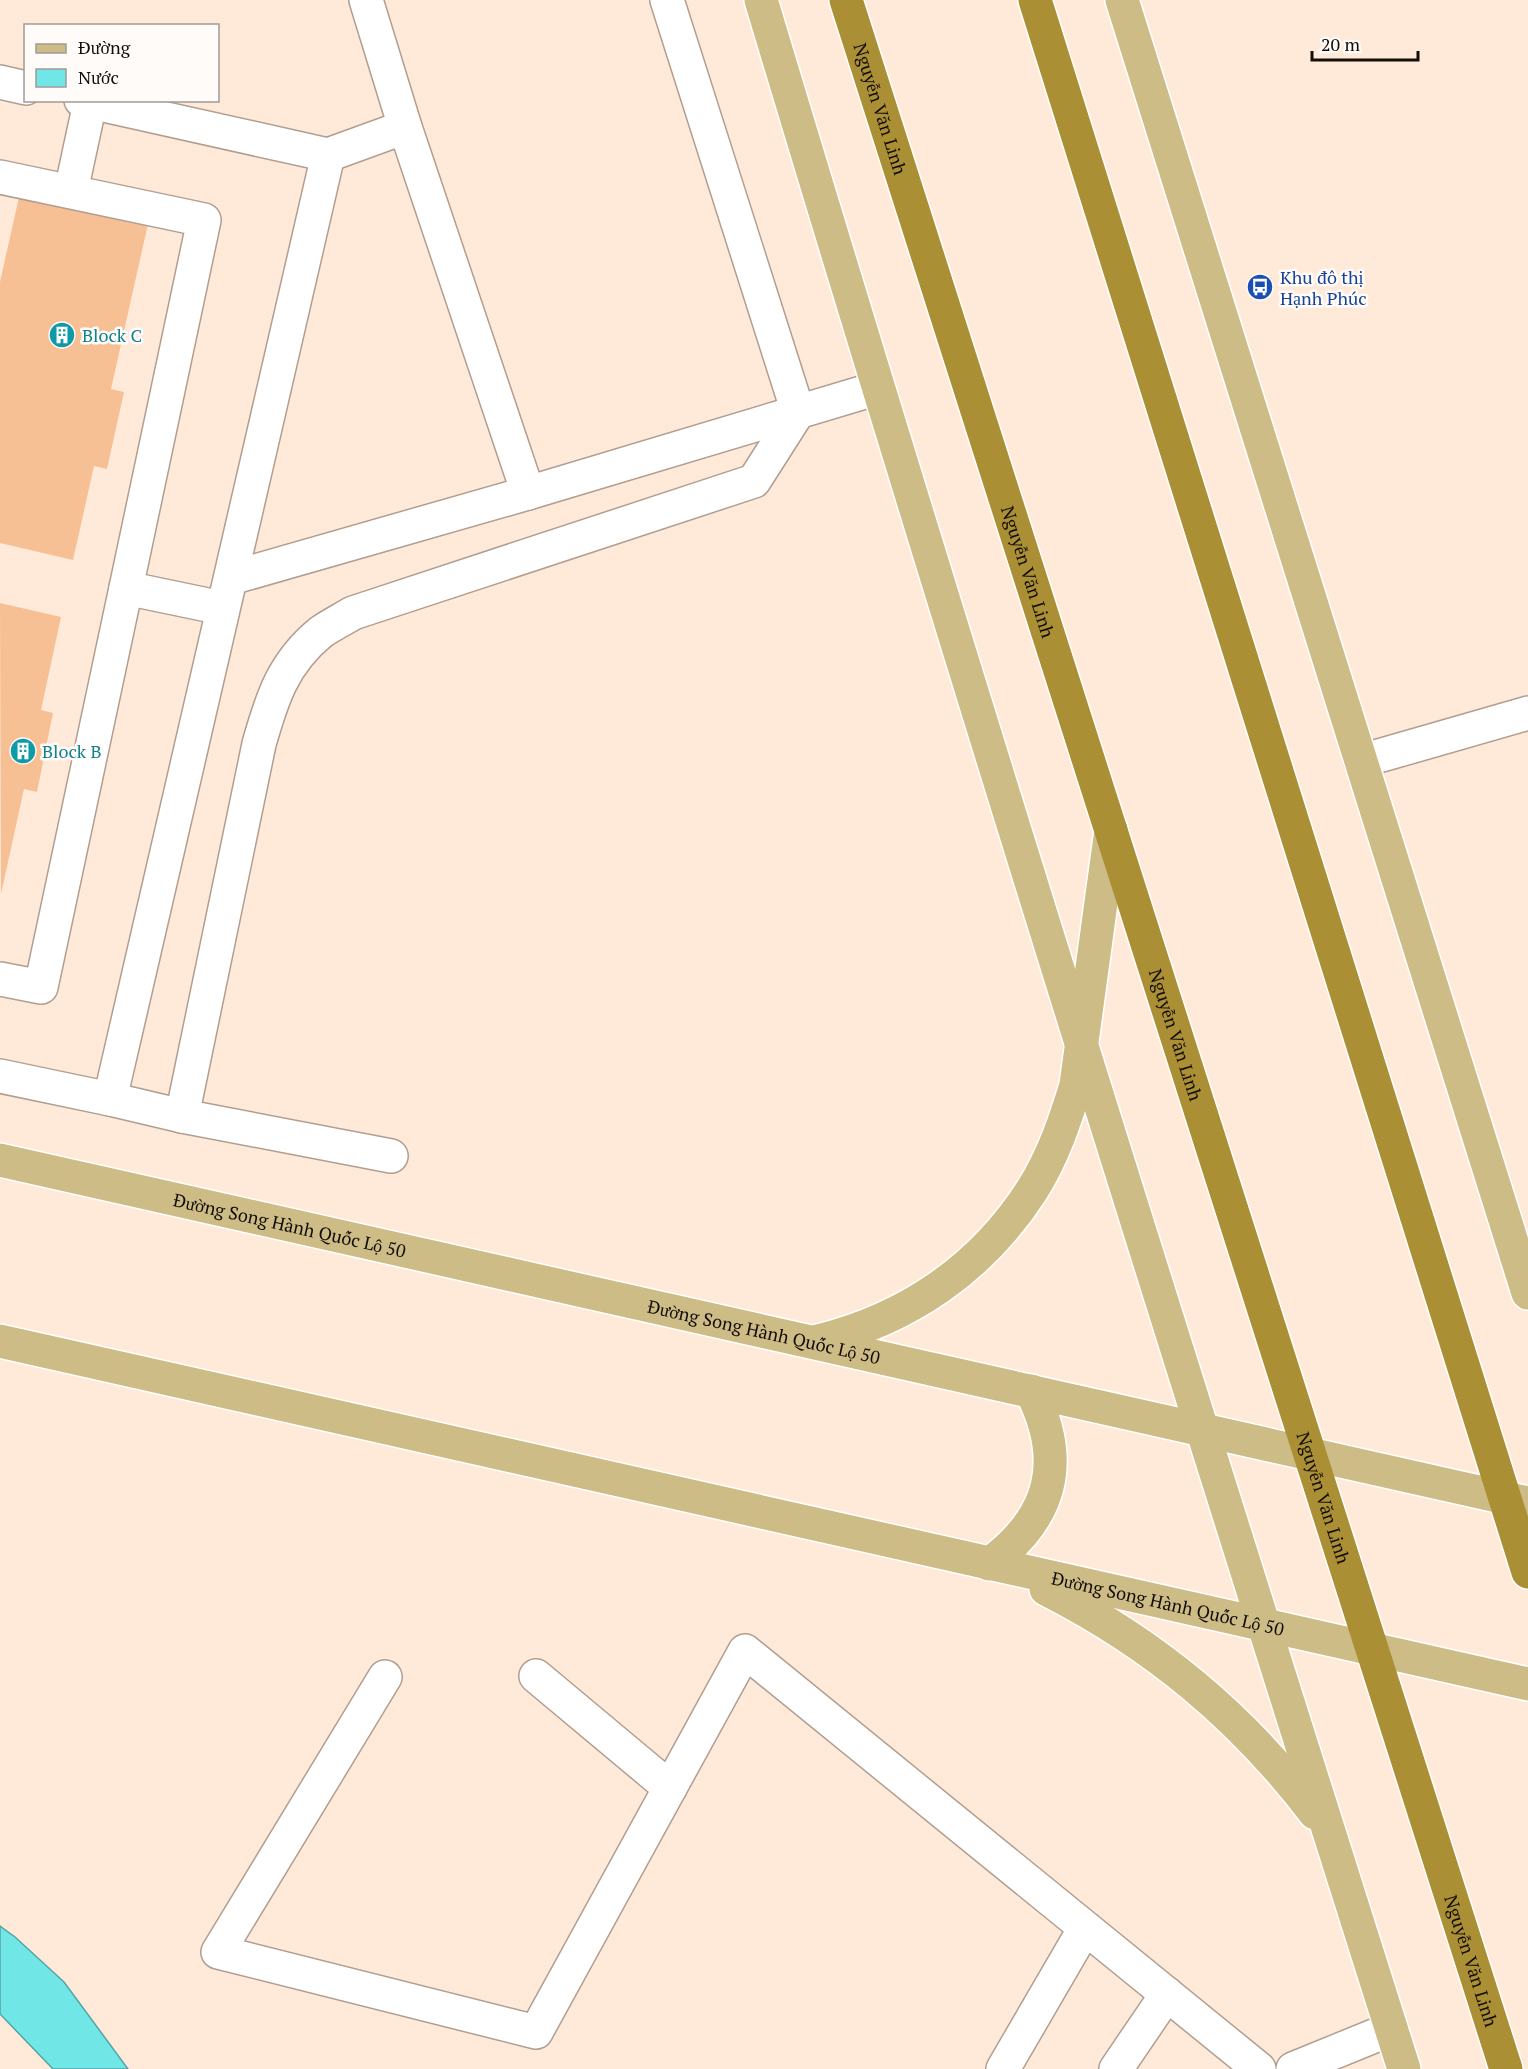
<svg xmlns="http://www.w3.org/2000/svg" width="1528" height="2069" viewBox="0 0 1528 2069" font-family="'PT Serif',serif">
	<rect width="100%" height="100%" fill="#ffeada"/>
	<polygon fill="#70e6e6" stroke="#54a5a3" stroke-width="1.5" points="0,1926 15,1937 64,1982 128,2069 53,2069 0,2014"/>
	<g fill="#f7c094">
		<polygon points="21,188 150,215 111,389 124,392 107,469 94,466 73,560 0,543 0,282"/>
		<polygon points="0,603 61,617 41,710 53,713 37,792 24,789 1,894"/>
	</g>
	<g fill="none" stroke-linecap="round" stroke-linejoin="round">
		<defs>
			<g id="minor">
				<polyline points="667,0 798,412"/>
				<polyline points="0,82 26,88"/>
				<polyline points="405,127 528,493"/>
				<polyline points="328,155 405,127 366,0"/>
				<polyline points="0,177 204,220 126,588"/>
				<polyline points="71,191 90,103"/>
				<polyline points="231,578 528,493 878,388"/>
				<polyline points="1361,761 1528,713"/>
				<polyline points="0,979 41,987 126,588 222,608"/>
				<polyline points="0,1076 110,1099 328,155 81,100"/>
				<polyline points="110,1099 182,1116 391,1156"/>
				<path d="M182,1116l77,-372c13,-46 24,-81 62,-112 10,-7 22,-13 32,-19l401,-132 44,-69"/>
				<polyline points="536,1676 670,1788"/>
				<polyline points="385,1677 218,1952 536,2032 745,1651 1259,2069"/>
				<polyline points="1003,2069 1085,1928"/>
				<polyline points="1116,2069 1167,1994"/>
				<polyline points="1293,2069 1391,2029"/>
			</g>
			<g id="major">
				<path d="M761,0c208,692 425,1380 643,2069"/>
				<polyline points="1122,0 1528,1293"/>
				<path id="s1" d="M0,1160l1528,343"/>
				<path id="s2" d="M0,1341l1528,343"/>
				<path d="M818,1341c90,-22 164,-73 214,-151 21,-33 33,-69 44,-105l35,-255"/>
				<path d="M989,1564c63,-46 78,-103 42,-173"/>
				<path d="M1046,1589c108,55 195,127 269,224"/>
			</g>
			<g id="highway">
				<path id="s3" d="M846,0l660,2069"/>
				<polyline points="1035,0 1528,1572"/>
			</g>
		</defs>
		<use href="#minor" stroke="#b19e90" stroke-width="36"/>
		<use href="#major" stroke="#fff" stroke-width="36"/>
		<use href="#highway" stroke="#fff" stroke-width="36"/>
		<use href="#minor" stroke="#fff" stroke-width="33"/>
		<use href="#major" stroke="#cdbc86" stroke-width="33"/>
		<use href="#highway" stroke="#ab8f35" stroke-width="33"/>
	</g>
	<defs>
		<symbol id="bus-disc" viewBox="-11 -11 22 22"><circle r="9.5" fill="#1a4fb4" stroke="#fffbf8"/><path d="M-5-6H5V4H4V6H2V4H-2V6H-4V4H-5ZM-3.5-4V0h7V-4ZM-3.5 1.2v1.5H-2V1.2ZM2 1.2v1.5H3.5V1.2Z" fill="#fff"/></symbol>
		<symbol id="building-disc" viewBox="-11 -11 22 22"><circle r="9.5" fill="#0f9aa8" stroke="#fffbf8"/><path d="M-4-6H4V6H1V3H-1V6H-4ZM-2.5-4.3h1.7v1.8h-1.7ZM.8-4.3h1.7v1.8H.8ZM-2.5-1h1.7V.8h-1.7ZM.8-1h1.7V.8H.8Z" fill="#fff"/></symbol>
	</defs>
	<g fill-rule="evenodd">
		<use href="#bus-disc" x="1245" y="272" width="30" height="30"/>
		<use href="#building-disc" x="47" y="320" width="30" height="30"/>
		<use href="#building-disc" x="8" y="736" width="30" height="30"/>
	</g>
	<g text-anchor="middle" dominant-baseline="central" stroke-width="5" stroke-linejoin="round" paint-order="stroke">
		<g font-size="18" fill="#120c07" stroke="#fffbf8">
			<text stroke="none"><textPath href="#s3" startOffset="114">Nguyễn Văn Linh</textPath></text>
			<text stroke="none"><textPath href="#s3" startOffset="600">Nguyễn Văn Linh</textPath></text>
			<text stroke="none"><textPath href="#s3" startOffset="1086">Nguyễn Văn Linh</textPath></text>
			<text stroke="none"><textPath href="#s1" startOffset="297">Đường Song Hành Quốc Lộ 50</textPath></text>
			<text stroke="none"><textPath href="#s1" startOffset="783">Đường Song Hành Quốc Lộ 50</textPath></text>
			<text stroke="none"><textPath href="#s3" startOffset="1572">Nguyễn Văn Linh</textPath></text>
			<text stroke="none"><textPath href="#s2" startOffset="1197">Đường Song Hành Quốc Lộ 50</textPath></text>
			<text stroke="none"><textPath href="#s3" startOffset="2058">Nguyễn Văn Linh</textPath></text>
		</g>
		<g font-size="18" fill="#164399" stroke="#fffbf8" text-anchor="start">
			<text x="1280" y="277">Khu đô thị<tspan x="1280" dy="21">Hạnh Phúc</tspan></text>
		</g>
		<g font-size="18" fill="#0d838f" stroke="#fffbf8" text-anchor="start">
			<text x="82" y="335">Block C</text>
			<text x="42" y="751">Block B</text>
		</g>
	</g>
	<rect x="24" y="24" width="195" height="78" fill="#fffbf8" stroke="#a09b98" stroke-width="1.5"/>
	<rect x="36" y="44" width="30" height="9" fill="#cdbc86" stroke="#a09b98" stroke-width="1.5"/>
	<text x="78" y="54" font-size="18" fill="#120c07">Đường</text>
	<rect x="36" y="69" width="30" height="18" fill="#70e6e6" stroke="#a09b98" stroke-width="1.5"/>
	<text x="78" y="84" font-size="18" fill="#120c07">Nước</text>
	<path d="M1312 51v9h106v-9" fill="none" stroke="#120c07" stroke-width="3"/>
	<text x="1321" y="51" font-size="18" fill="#120c07" stroke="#fffbf8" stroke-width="4.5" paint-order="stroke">20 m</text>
</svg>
